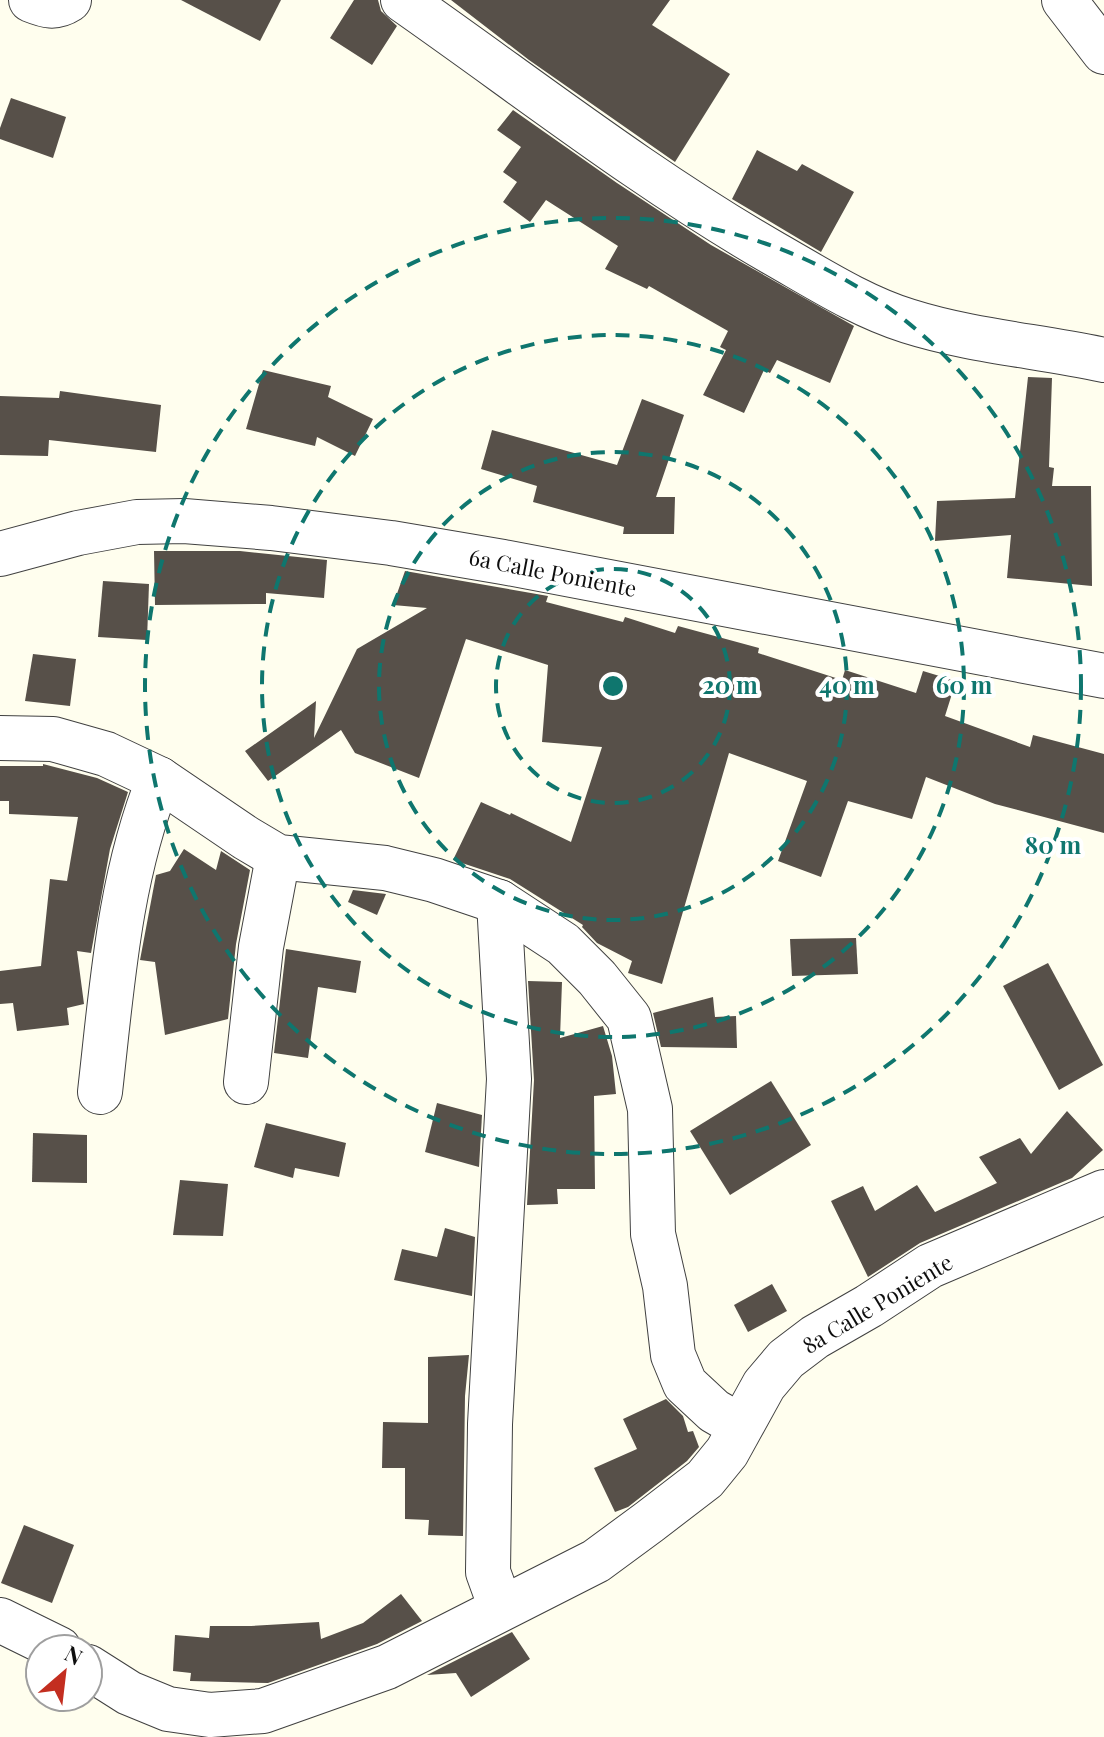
<svg xmlns="http://www.w3.org/2000/svg" width="1104" height="1737" viewBox="0 0 1104 1737" font-family="'Playfair Display',serif">
	<rect width="100%" height="100%" fill="#fffeee"/>
	<g fill="#575049">
		<polygon points="181,0 281,0 260,41"/>
		<polygon points="354,0 378,0 381,11 397,26 372,65 330,38"/>
		<polygon points="451,0 670,0 652,25 730,74 675,162 529,60"/>
		<polygon points="11,98 66,117 53,158 0,139 0,128"/>
		<polygon points="513,110 617,183 711,245 854,326 830,383 777,360 770,373 764,370 744,413 703,395 726,350 720,347 728,331 649,286 647,289 605,269 618,246 546,200 530,222 503,202 517,182 503,172 521,147 497,130"/>
		<polygon points="757,150 797,171 802,164 854,192 821,252 732,199"/>
		<polygon points="263,370 331,386 328,397 373,419 355,456 317,437 315,446 246,429"/>
		<polygon points="1028,377 1052,378 1049,467 1054,468 1052,486 1091,486 1092,586 1007,578 1011,535 935,541 937,501 1015,498"/>
		<polygon points="60,391 161,405 156,452 49,440 48,456 0,455 0,396 59,398"/>
		<polygon points="642,399 684,415 656,497 675,497 674,534 623,534 624,527 533,502 537,486 481,469 492,430 617,465"/>
		<polygon points="154,551 240,551 327,560 324,598 266,593 266,604 155,605"/>
		<polygon points="405,571 548,596 546,602 623,622 625,617 675,633 678,626 759,648 758,653 842,680 845,670 916,693 923,671 956,681 945,716 1030,747 1033,735 1104,754 1104,833 995,804 926,777 912,819 848,801 821,877 778,861 807,781 729,753 662,984 628,973 632,961 597,943 582,927 583,925 510,879 453,860 481,802 510,815 511,813 571,842 602,747 542,742 548,665 466,639 419,778 355,753 341,730 268,781 245,751 316,701 314,738 357,649 427,608 393,605"/>
		<polygon points="103,581 149,584 147,640 98,637"/>
		<polygon points="33,654 76,659 70,706 25,701"/>
		<polygon points="43,764 97,778 128,792 110,849 91,953 77,951 84,1004 67,1008 69,1025 17,1031 13,1003 0,1004 0,971 41,966 50,879 67,881 78,817 9,814 9,801 0,801 0,766 43,766"/>
		<polygon points="184,849 216,870 221,851 250,870 236,944 228,1019 165,1035 155,962 140,960 156,875 170,871"/>
		<polygon points="353,890 386,894 377,915 348,902"/>
		<polygon points="856,938 858,974 792,976 790,939"/>
		<polygon points="286,949 361,961 356,993 318,987 308,1058 274,1053"/>
		<polygon points="1048,963 1103,1065 1059,1090 1003,986"/>
		<polygon points="528,981 562,982 560,1038 603,1026 612,1056 616,1094 594,1096 595,1189 557,1189 558,1204 527,1205 534,1080"/>
		<polygon points="713,997 715,1017 736,1016 737,1048 661,1047 653,1013"/>
		<polygon points="771,1081 811,1145 730,1195 690,1131"/>
		<polygon points="437,1103 482,1115 479,1167 425,1152"/>
		<polygon points="1067,1111 1103,1150 1072,1178 920,1243 868,1277 831,1201 863,1186 875,1211 917,1185 935,1212 997,1183 979,1157 1020,1138 1031,1154"/>
		<polygon points="266,1123 346,1143 339,1177 295,1168 293,1178 254,1167"/>
		<polygon points="33,1133 87,1135 87,1183 32,1182"/>
		<polygon points="180,1180 228,1184 223,1236 173,1235"/>
		<polygon points="445,1228 475,1237 472,1296 394,1280 402,1249 437,1257"/>
		<polygon points="772,1284 787,1311 748,1332 734,1305"/>
		<polygon points="469,1355 465,1396 463,1536 428,1535 429,1520 405,1519 405,1468 382,1468 383,1422 428,1423 428,1357"/>
		<polygon points="666,1399 683,1416 688,1432 693,1431 699,1447 687,1461 628,1507 615,1512 594,1468 637,1449 623,1419"/>
		<polygon points="24,1525 74,1545 52,1603 1,1583"/>
		<polygon points="401,1594 422,1621 377,1644 268,1683 190,1681 191,1673 173,1671 175,1635 209,1638 210,1626 251,1626 319,1622 321,1639 363,1623"/>
		<polygon points="512,1632 530,1659 471,1697 456,1673 427,1675"/>
	</g>
	<g fill="none" stroke-linecap="round" stroke-linejoin="round">
		<defs>
			<g id="minor">
				<path d="M31,0c15,6 24,9 38,0"/>
				<path d="M403,0c123,86 240,178 370,253 44,25 87,53 135,68 63,20 131,25 196,39"/>
				<polyline points="1064,0 1104,52"/>
				<polyline points="0,554 78,533 137,522 184,521 271,528 391,543 503,562 1104,676"/>
				<polyline points="0,738 53,739 106,754 159,779 246,838 278,857 385,868 434,880 499,902 563,944 597,978 629,1018 650,1109 653,1234 665,1286 673,1355 685,1384 714,1411 740,1426"/>
				<polyline points="499,902 509,1079 490,1424 488,1572 501,1608"/>
				<polyline points="246,1082 261,947 278,857"/>
				<path d="M100,1092c12,-105 19,-214 59,-313"/>
				<polyline points="0,1620 59,1649"/>
				<polyline points="88,1667 129,1693 168,1709 210,1715 263,1711 387,1667 596,1561 649,1522 705,1479 727,1452 764,1385 786,1359 815,1337 869,1306 930,1266 1104,1192"/>
			</g>
		</defs>
		<use href="#minor" stroke="#414141" stroke-width="46"/>
		<use href="#minor" stroke="#fff" stroke-width="44"/>
	</g>
	<g fill="none" stroke="#0f766e" stroke-width="4" stroke-dasharray="14 10">
		<circle cx="613" cy="686" r="117"/>
		<circle cx="613" cy="686" r="234"/>
		<circle cx="613" cy="686" r="351"/>
		<circle cx="613" cy="686" r="468"/>
	</g>
	<g text-anchor="middle" dominant-baseline="central" stroke-width="8" stroke-linejoin="round" paint-order="stroke">
		<g font-size="22" fill="#0e0e0e" stroke="#fff">
			<text transform="translate(553 572) rotate(11)">6a Calle Poniente</text>
			<text transform="translate(877 1303) rotate(-31)">8a Calle Poniente</text>
		</g>
	</g>
	<circle cx="613" cy="686" r="12" fill="#0f766e" stroke="#fff" stroke-width="4"/>
	<g font-size="24" text-anchor="middle" font-weight="bold" fill="#0f766e" stroke="#fff" stroke-width="8" stroke-linejoin="round" paint-order="stroke">
		<text x="730" y="694">20 m</text>
		<text x="847" y="694">40 m</text>
		<text x="964" y="694">60 m</text>
		<text x="1053" y="854">80 m</text>
	</g>
	<g transform="translate(64 1673) rotate(28)"><circle r="38" fill="#ffffff" stroke="#9f9f9f" stroke-width="2"/>
	<path d="M0-6L14 30L0 20L-14 30Z" fill="#c32e20"/>
	<text y="-12" font-size="22" font-weight="bold" text-anchor="middle" fill="#0e0e0e">N</text>
	</g>
</svg>
